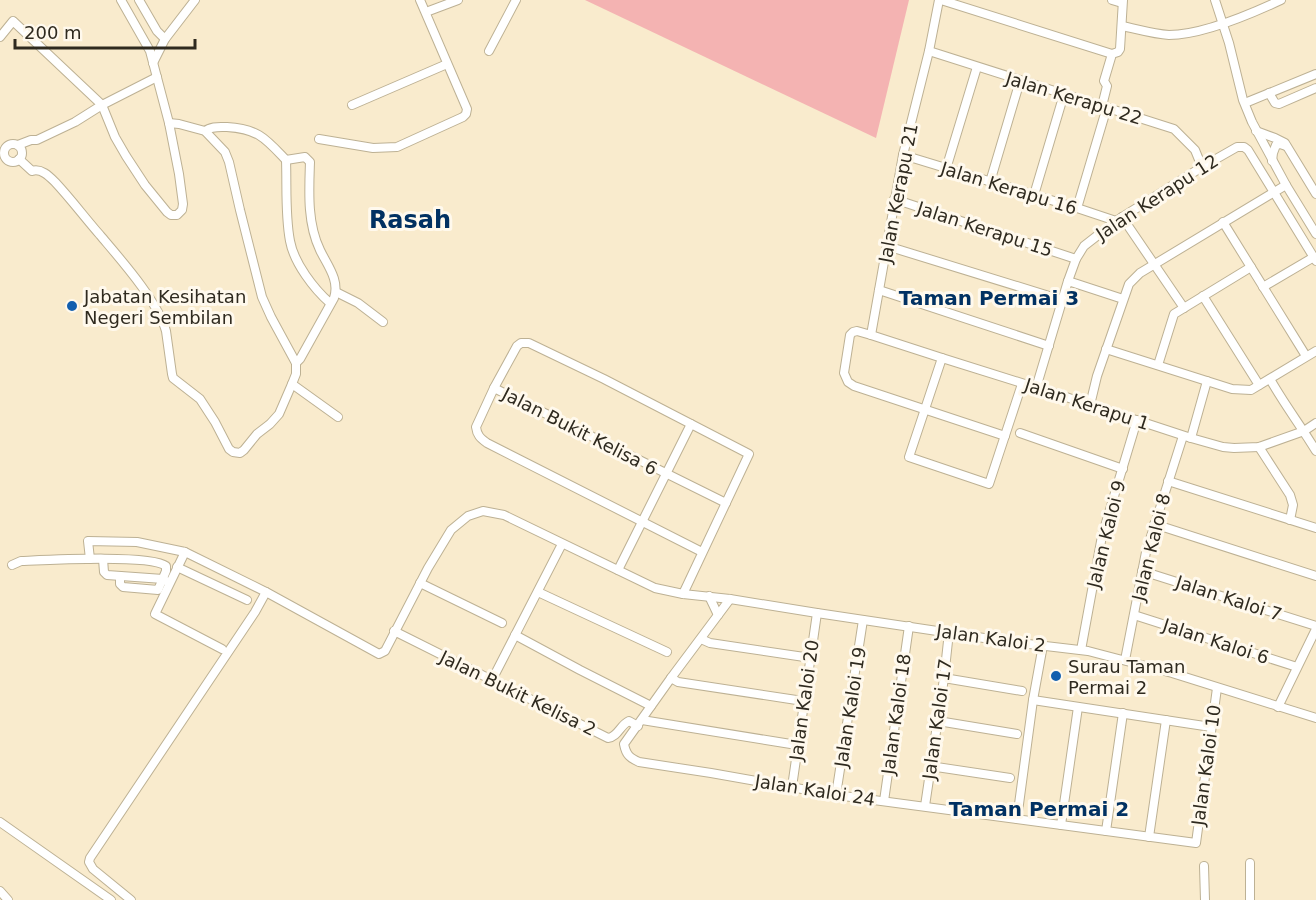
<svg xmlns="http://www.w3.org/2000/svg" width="1316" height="900" viewBox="0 0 1316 900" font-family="'DejaVu Sans',sans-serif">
	<rect width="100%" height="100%" fill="#f9ebcd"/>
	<polygon fill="#f4b3b2" points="585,0 909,0 876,138"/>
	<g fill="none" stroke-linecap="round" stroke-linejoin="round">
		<defs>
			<g id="minor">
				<polyline points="139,0 157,31 165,39"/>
				<polyline points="941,0 1112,54"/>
				<polyline points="1112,0 1122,3"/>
				<polyline points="1215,0 1229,43 1243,100 1252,122 1286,185 1316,234"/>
				<polyline points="426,12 458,0"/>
				<path d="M1122,26c15,3 31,8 47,9 33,0 82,-21 112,-35"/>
				<polyline points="0,37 13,21 102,105 115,137 126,156 145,185 167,212 171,215 177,215 182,210 183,204 179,174 169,123 150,51 121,0"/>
				<polyline points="489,51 516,0"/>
				<polyline points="929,51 1174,129 1195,150 1202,167"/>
				<polyline points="153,63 165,39 195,0"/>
				<polyline points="1269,93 1275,103 1279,104 1316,88"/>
				<polyline points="1245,103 1316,74"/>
				<polyline points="352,105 447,64"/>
				<polyline points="1102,106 1107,86 1104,81 1112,54 1118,52 1120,49 1123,0"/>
				<path d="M205,131c6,-5 14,-4 22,-4 32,2 39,12 59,33 1,27 -1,55 4,81 4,22 24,48 40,62"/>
				<polyline points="1256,131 1275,138 1285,143 1316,194"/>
				<polyline points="319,139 373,148 397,147 463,117 466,114 467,109 420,0"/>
				<circle cx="13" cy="153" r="9"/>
				<polyline points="18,145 31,140 37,140 75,122 102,105 157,77"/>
				<polyline points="903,155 1077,208 1116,221"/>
				<path d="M19,159l13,12c9,-3 17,5 23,11 16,17 30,36 45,53 21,25 57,65 66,96l6,43 1,4 27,21 15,23 14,27 4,3 7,1 4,-3 13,-16 13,-10 9,-10 13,-30 4,-10v-11l-25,-46 -9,-20 -22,-87 -11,-48 -4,-10 -20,-21 -26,-7 -10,-1"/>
				<path d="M286,160l19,-3 5,5c-1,29 -3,61 10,88 7,15 20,30 14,48l-34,61 -4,4"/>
				<polyline points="1272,161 1273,153 1276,145 1280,144 1286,146"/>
				<polyline points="946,169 977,67"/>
				<polyline points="990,182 1020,81"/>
				<polyline points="1034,195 1064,94"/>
				<polyline points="894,199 1076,259"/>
				<polyline points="1077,208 1107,107"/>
				<polyline points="1122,217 1184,308"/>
				<polyline points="1223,222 1306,356"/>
				<polyline points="887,246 1062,300"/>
				<polyline points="1068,281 1123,299"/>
				<polyline points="1263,287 1314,257"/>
				<polyline points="879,290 1049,346"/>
				<polyline points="336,292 358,303 383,322"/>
				<polyline points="1203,296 1259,385"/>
				<polyline points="871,335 903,155 929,51 939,0"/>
				<polyline points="1106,349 1232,389 1251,390 1316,351"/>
				<polyline points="942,358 909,457 989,484 1022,384"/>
				<polyline points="1158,365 1174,314 1251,267"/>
				<path d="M1270,379c14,25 31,47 46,72"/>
				<polyline points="292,384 338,417"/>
				<polyline points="494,388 726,503"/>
				<polyline points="1036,388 1068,281 1076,259 1084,246 1116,221 1202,167 1237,147 1244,147 1248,150 1316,261"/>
				<polyline points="1090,405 1097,376 1129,284 1140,273 1286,185"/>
				<polyline points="1020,433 1123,469"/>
				<polyline points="1005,436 854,386 848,382 844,373 850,335 853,332 857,331 871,335 942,358 1063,396 1191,438 1223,447 1234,448 1259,447 1304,431 1316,423"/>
				<polyline points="1191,438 1207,381"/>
				<polyline points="1259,447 1290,495 1293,505 1290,520"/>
				<polyline points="1168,481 1316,528"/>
				<polyline points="1154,524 1316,576"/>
				<polyline points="185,552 155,614 222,649"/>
				<polyline points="90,559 88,541 137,542 185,552 266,592 379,654 385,651 428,568 451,530 468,516 483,511 504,515 655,588 683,594 730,599 817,613 1004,641 1088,651 1172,673 1316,718"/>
				<polyline points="103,559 104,572 107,575 163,579 166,581"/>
				<path d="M12,565l9,-4c24,-1 130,-7 145,5v5l-8,19 -35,-3 -3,-3v-8"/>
				<polyline points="177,567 247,600"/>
				<polyline points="618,570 691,424"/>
				<polyline points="1142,571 1316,626"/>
				<polyline points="420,583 502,623"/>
				<polyline points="538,592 667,652"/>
				<path d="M683,594l66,-140 -145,-75 -75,-36h-8l-4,3 -23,42 -18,39c1,8 4,11 11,16l215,109"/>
				<polyline points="709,596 718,615"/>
				<path d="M730,599l-59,79 -47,66c2,11 6,14 15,18l72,11 125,22 360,48 21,-155"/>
				<polyline points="1134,615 1297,667"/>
				<path d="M394,631l214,107c10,-1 12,-13 21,-17l9,5"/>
				<polyline points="515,635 580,670 651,706"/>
				<polyline points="701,639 710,643 811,658"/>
				<polyline points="1081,650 1102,536 1137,420"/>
				<polyline points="1125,660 1146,552 1183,436"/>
				<polyline points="671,678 678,682 803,701"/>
				<polyline points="944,678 1022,691"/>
				<polyline points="492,680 562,544"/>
				<polyline points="1033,700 1211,727"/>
				<polyline points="1278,707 1316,629"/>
				<polyline points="642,720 797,745"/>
				<polyline points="938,721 1017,734"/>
				<polyline points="930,766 1010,778"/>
				<polyline points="792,787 817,613"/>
				<polyline points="836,795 863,620"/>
				<polyline points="884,801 909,626"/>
				<polyline points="925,806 944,678 949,632"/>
				<polyline points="1017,819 1033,700 1043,645"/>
				<polyline points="0,822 111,900"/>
				<polyline points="1061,825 1078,707"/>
				<polyline points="1106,831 1123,713"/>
				<polyline points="1149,837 1166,720"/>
				<polyline points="1250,863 1250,900"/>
				<polyline points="1204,866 1205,900"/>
				<polyline points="0,891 8,900"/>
				<polyline points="131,900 93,869 89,862 90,858 255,612 266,592"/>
			</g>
		</defs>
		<use href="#minor" stroke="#bdb194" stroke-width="10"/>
		<use href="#minor" stroke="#fff" stroke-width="8"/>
	</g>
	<g fill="#135fae" stroke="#fff9ed" stroke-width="2">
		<circle cx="72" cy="306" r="6"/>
		<circle cx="1056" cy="676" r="6"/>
	</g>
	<g text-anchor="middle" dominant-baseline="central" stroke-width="6" stroke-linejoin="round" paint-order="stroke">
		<g font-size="18" fill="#2f2a1f" stroke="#fff9ed">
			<text transform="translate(1074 98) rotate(17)">Jalan Kerapu 22</text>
			<text transform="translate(1009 188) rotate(17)">Jalan Kerapu 16</text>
			<text transform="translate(898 193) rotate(-79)">Jalan Kerapu 21</text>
			<text transform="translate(1157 197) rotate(-33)">Jalan Kerapu 12</text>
			<text transform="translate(985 229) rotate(18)">Jalan Kerapu 15</text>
			<text transform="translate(1087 404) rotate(18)">Jalan Kerapu 1</text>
			<text transform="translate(580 431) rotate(27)">Jalan Bukit Kelisa 6</text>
			<text transform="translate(1106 534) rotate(-76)">Jalan Kaloi 9</text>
			<text transform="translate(1151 547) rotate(-76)">Jalan Kaloi 8</text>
			<text transform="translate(1229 598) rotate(18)">Jalan Kaloi 7</text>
			<text transform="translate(991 638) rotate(8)">Jalan Kaloi 2</text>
			<text transform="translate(1216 641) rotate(18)">Jalan Kaloi 6</text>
			<text transform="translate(518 693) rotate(26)">Jalan Bukit Kelisa 2</text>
			<text transform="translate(804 700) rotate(-82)">Jalan Kaloi 20</text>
			<text transform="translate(850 707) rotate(-81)">Jalan Kaloi 19</text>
			<text transform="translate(896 714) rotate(-82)">Jalan Kaloi 18</text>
			<text transform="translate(937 719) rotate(-82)">Jalan Kaloi 17</text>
			<text transform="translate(1206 765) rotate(-82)">Jalan Kaloi 10</text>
			<text transform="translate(815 790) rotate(9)">Jalan Kaloi 24</text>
		</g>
		<g font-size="18" fill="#2f2a1f" stroke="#fff9ed" text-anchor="start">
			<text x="84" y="296">Jabatan Kesihatan<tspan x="84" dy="21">Negeri Sembilan</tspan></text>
			<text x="1068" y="666">Surau Taman<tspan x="1068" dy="21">Permai 2</tspan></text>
		</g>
		<g font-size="20" font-weight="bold" fill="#013162" stroke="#fff9ed">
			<text x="989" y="298">Taman Permai 3</text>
			<text x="1039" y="809">Taman Permai 2</text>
		</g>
		<g font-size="24" font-weight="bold" fill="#013162" stroke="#fff9ed">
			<text x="410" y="220">Rasah</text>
		</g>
	</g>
	<path d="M15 39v9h180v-9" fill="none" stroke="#2f2a1f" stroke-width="3"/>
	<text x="24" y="39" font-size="18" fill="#2f2a1f" stroke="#fff9ed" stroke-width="4.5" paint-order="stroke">200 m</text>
</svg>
